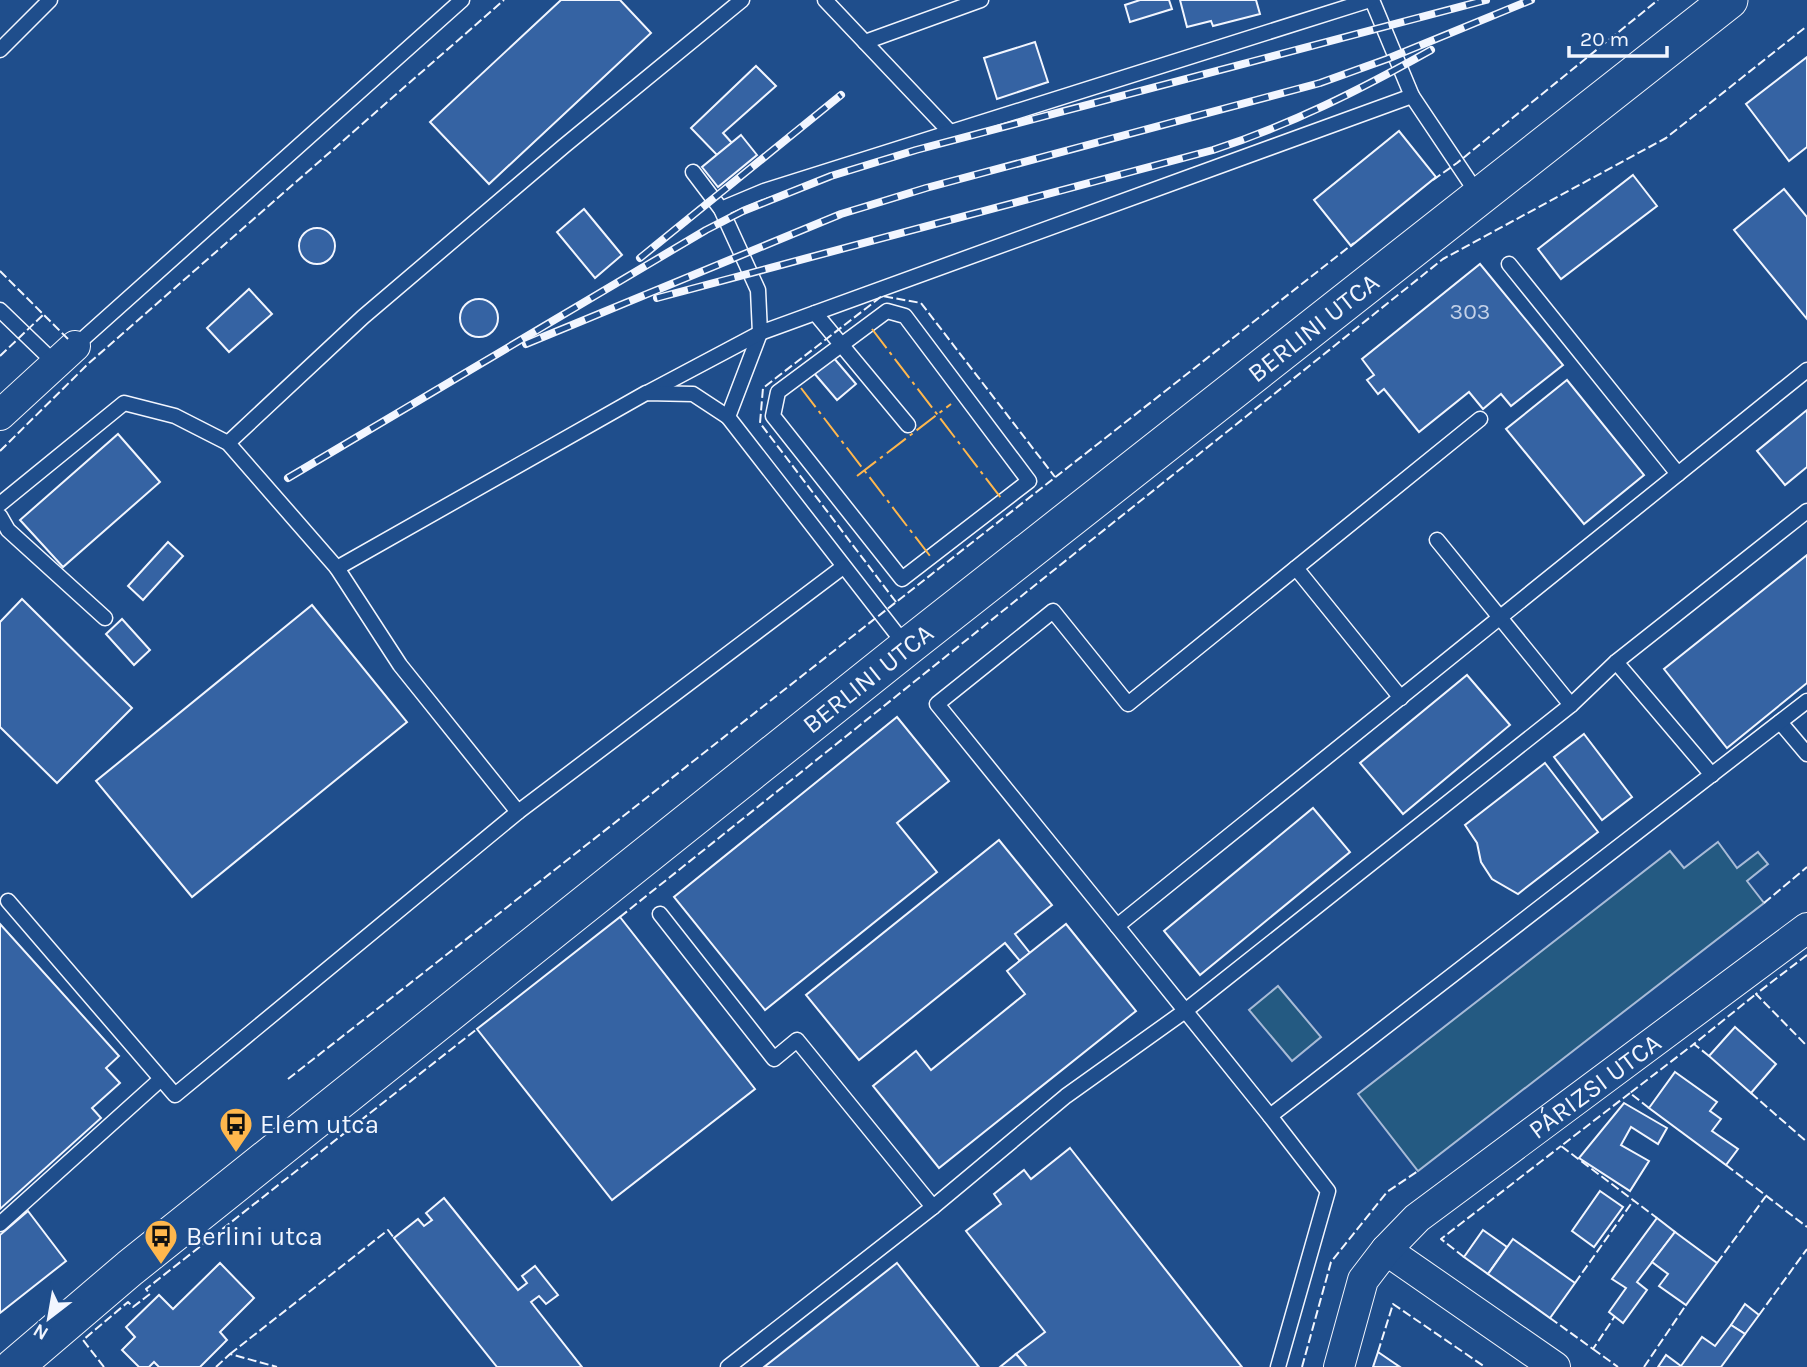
<svg xmlns="http://www.w3.org/2000/svg" width="1807" height="1367" viewBox="0 0 1807 1367" font-family="Karla,sans-serif">
	<rect width="100%" height="100%" fill="#1f4e8c"/>
	<g fill="#245a82" stroke="#a8bbd7" stroke-width="2">
		<polygon points="1718,842 1737,868 1758,852 1768,864 1747,881 1764,903 1418,1171 1358,1094 1670,851 1684,868"/>
		<polygon points="1278,986 1321,1037 1292,1061 1249,1010"/>
	</g>
	<g fill="#3563a3" stroke="#f2f6ff" stroke-width="2">
		<polygon points="561,0 620,0 651,33 489,184 430,122"/>
		<polygon points="1140,0 1169,0 1172,9 1130,22 1125,5"/>
		<polygon points="1180,0 1256,0 1260,14 1213,26 1211,21 1187,27"/>
		<polygon points="1035,42 1048,82 997,99 984,58"/>
		<polygon points="1807,57 1807,147 1789,161 1746,104"/>
		<polygon points="756,66 776,86 723,133 732,143 717,155 691,128"/>
		<polygon points="1399,131 1436,177 1351,246 1314,200"/>
		<polygon points="741,135 757,155 718,187 702,167"/>
		<polygon points="1633,175 1657,206 1561,279 1538,249"/>
		<polygon points="1784,189 1807,217 1807,319 1734,230"/>
		<polygon points="584,209 622,255 595,278 557,232"/>
		<circle cx="317" cy="246" r="18"/>
		<polygon points="1480,264 1563,365 1511,406 1501,394 1483,409 1469,392 1419,432 1384,389 1378,394 1367,380 1374,375 1362,359"/>
		<polygon points="249,289 272,314 229,352 207,328"/>
		<circle cx="479" cy="318" r="19"/>
		<polygon points="833,357 856,384 837,400 814,373"/>
		<polygon points="1567,380 1644,475 1584,524 1506,429"/>
		<polygon points="1807,410 1807,467 1785,485 1757,451"/>
		<polygon points="118,434 160,482 63,567 20,520"/>
		<polygon points="168,542 183,556 143,600 128,586"/>
		<polygon points="1807,555 1807,683 1727,748 1664,669"/>
		<polygon points="22,599 132,708 57,783 0,727 0,622"/>
		<polygon points="312,605 407,722 192,897 96,781"/>
		<polygon points="122,619 150,650 134,665 106,634"/>
		<polygon points="1467,675 1510,725 1403,814 1360,763"/>
		<polygon points="897,717 949,781 897,823 937,872 765,1010 674,897"/>
		<polygon points="1584,734 1632,797 1602,820 1554,757"/>
		<polygon points="1545,763 1598,832 1518,894 1492,879 1481,862 1477,843 1465,825"/>
		<polygon points="1313,808 1350,852 1200,975 1164,931"/>
		<polygon points="999,840 1052,905 1015,934 1030,953 1020,961 1005,943 859,1060 806,995"/>
		<polygon points="620,917 755,1089 612,1200 477,1029"/>
		<polygon points="0,924 119,1056 106,1068 120,1083 92,1108 101,1118 0,1209"/>
		<polygon points="1066,924 1136,1011 939,1168 873,1086 916,1051 931,1070 1025,994 1007,971"/>
		<polygon points="1735,1027 1776,1064 1751,1093 1709,1056"/>
		<polygon points="1675,1072 1717,1102 1710,1111 1721,1119 1712,1131 1738,1149 1726,1165 1649,1108"/>
		<polygon points="1624,1103 1667,1128 1658,1144 1631,1127 1621,1145 1649,1161 1630,1191 1579,1158"/>
		<polygon points="1070,1148 1242,1367 1027,1367 1016,1354 1045,1332 966,1231 1001,1204 994,1194 1024,1170 1031,1179"/>
		<polygon points="1600,1191 1623,1207 1594,1247 1572,1231"/>
		<polygon points="444,1198 518,1290 527,1283 522,1276 535,1266 558,1295 546,1304 539,1296 531,1302 582,1367 497,1367 394,1238 418,1219 424,1226 432,1220 426,1213"/>
		<polygon points="28,1211 66,1261 0,1313 0,1235"/>
		<polygon points="1657,1218 1675,1232 1637,1282 1647,1290 1623,1323 1609,1312 1626,1288 1612,1279"/>
		<polygon points="1483,1230 1507,1247 1488,1274 1464,1257"/>
		<polygon points="1675,1232 1717,1263 1686,1305 1659,1286 1668,1274 1652,1262"/>
		<polygon points="1513,1239 1575,1283 1550,1318 1488,1274"/>
		<polygon points="220,1263 254,1298 220,1332 227,1340 200,1367 159,1367 154,1362 149,1367 139,1367 122,1350 135,1337 126,1327 159,1295 173,1309"/>
		<polygon points="897,1263 979,1367 764,1367"/>
		<polygon points="1745,1304 1759,1315 1745,1334 1731,1325"/>
		<polygon points="1731,1325 1745,1334 1721,1367 1658,1367 1666,1355 1681,1366 1702,1337 1715,1346"/>
		<polygon points="1378,1352 1400,1367 1373,1367"/>
		<polygon points="1016,1354 1027,1367 1000,1367"/>
	</g>
	<g fill="none" stroke-linecap="round" stroke-linejoin="round">
		<defs>
			<g id="service">
				<polyline points="825,0 951,133"/>
				<polyline points="1372,0 1412,96"/>
				<polyline points="865,42 981,0"/>
				<polyline points="0,50 50,0"/>
				<polyline points="693,172 721,209 758,290 760,333 1412,96 1479,196"/>
				<polyline points="721,209 764,191 1370,0"/>
				<polyline points="1509,264 1678,474"/>
				<polyline points="0,310 56,364"/>
				<polygon points="887,311 905,316 1029,481 902,579 773,416 778,392"/>
				<polyline points="815,313 908,425"/>
				<polyline points="760,333 728,417 906,646"/>
				<polyline points="75,346 462,0"/>
				<polyline points="647,393 760,333"/>
				<polyline points="728,417 693,394 646,393 337,568 400,665 518,812 843,567"/>
				<polyline points="228,443 363,317 564,146 742,0"/>
				<polyline points="0,504 124,403 175,416 228,443 337,568"/>
				<polyline points="0,516 8,530 105,618"/>
				<polyline points="1437,540 1571,705"/>
				<polyline points="1296,568 1401,698"/>
				<polyline points="1616,662 1712,775"/>
				<polyline points="1780,722 1807,754"/>
				<polyline points="8,901 175,1095 518,812"/>
				<polyline points="660,914 774,1059 797,1040 933,1207"/>
				<polyline points="1117,926 937,704 1053,611 1128,704 1480,419"/>
				<polyline points="1270,1116 1117,926 1807,370"/>
				<polyline points="0,1224 161,1079"/>
				<polyline points="728,1367 933,1207 1066,1096 1185,1011 1571,705 1616,662 1807,511"/>
				<polyline points="1278,1367 1328,1191 1270,1116 1807,701"/>
			</g>
			<g id="minor">
				<polyline points="0,415 75,346"/>
				<polyline points="1386,1250 1555,1367"/>
				<path id="s1" d="M1339,1367l24,-87 23,-30 31,-32 390,-290"/>
			</g>
			<g id="tertiary">
				<path id="s2" d="M14,1367l116,-99 777,-621 822,-647"/>
			</g>
		</defs>
		<use href="#service" stroke="#f2f6ff" stroke-width="17"/>
		<use href="#minor" stroke="#f2f6ff" stroke-width="32"/>
		<use href="#tertiary" stroke="#f2f6ff" stroke-width="39"/>
		<use href="#service" stroke="#1f4e8c" stroke-width="14"/>
		<use href="#minor" stroke="#1f4e8c" stroke-width="30"/>
		<use href="#tertiary" stroke="#1f4e8c" stroke-width="37"/>
		<defs>
			<g id="rail">
				<polyline points="640,258 841,95"/>
				<path d="M657,298l556,-148c77,-25 147,-60 218,-100"/>
				<polyline points="526,344 841,214 926,188 1320,83 1387,59 1531,0"/>
				<polyline points="288,478 706,230 743,211 831,176 916,150 1486,0"/>
			</g>
		</defs>
		<use href="#rail" stroke="#f2f6ff" stroke-width="8"/>
		<use href="#rail" stroke="#1f4e8c" stroke-width="5" stroke-dasharray="16" stroke-linecap="butt"/>
		<g stroke="#f2f6ff" stroke-width="2" stroke-dasharray="9 3.5" stroke-linecap="butt">
			<polyline points="1433,180 1457,163 1658,0"/>
			<polyline points="0,271 68,339"/>
			<polyline points="0,356 44,314"/>
			<polyline points="0,451 89,363 504,0"/>
			<polyline points="896,602 760,423 763,388 882,296 921,303 1055,477"/>
			<polyline points="1764,903 1807,867"/>
			<polyline points="620,917 1443,259 1666,138 1807,26"/>
			<polyline points="1807,955 1756,994 1807,1046"/>
			<polyline points="1709,1056 1694,1044 1756,994"/>
			<polyline points="288,1079 1354,243"/>
			<polyline points="1630,1093 1561,1146 1657,1218"/>
			<polyline points="1751,1093 1807,1142"/>
			<polyline points="1649,1108 1630,1093 1694,1044"/>
			<polyline points="1726,1165 1807,1227"/>
			<polyline points="1464,1257 1441,1239 1561,1146"/>
			<polyline points="1717,1263 1766,1196"/>
			<polyline points="1575,1283 1633,1201"/>
			<polyline points="1759,1315 1807,1249"/>
			<polyline points="1550,1318 1593,1349 1615,1316"/>
			<polyline points="1593,1349 1618,1367"/>
			<polyline points="1378,1352 1393,1304 1485,1367"/>
			<polyline points="230,1354 388,1230 394,1238"/>
			<polyline points="104,1367 83,1340 128,1302 133,1307 150,1294 146,1289 477,1029"/>
			<polyline points="216,1367 230,1354 277,1367"/>
			<polyline points="1302,1367 1331,1262 1387,1192 1418,1171"/>
			<polyline points="1644,1367 1686,1305"/>
		</g>
		<g stroke="#ffb74d" stroke-width="2" stroke-dasharray="24 5 3.5 5" stroke-linecap="butt">
			<polyline points="872,329 1001,498"/>
			<polyline points="801,388 930,556"/>
			<polyline points="857,476 951,404"/>
		</g>
	</g>
	<defs>
		<symbol id="bus-pin" viewBox="-11 -11 22 30"><path d="M0 17L-7.5 6A9.5 9.5 0 1 1 7.5 6Z" fill="#ffb74d" stroke="#1f4e8c"/><path d="M-5-6H5V4H4V6H2V4H-2V6H-4V4H-5ZM-3.5-4V0h7V-4ZM-3.5 1.2v1.5H-2V1.2ZM2 1.2v1.5H3.5V1.2Z" fill="#111"/></symbol>
	</defs>
	<g fill-rule="evenodd">
		<use href="#bus-pin" x="217" y="1105" width="38" height="52"/>
		<use href="#bus-pin" x="142" y="1217" width="38" height="52"/>
	</g>
	<g text-anchor="middle" dominant-baseline="central" stroke-width="5" stroke-linejoin="round" paint-order="stroke">
		<g font-size="23" fill="#c3d1e8">
			<text x="1470" y="311">303</text>
		</g>
		<g font-size="26" fill="#f2f6ff" stroke="#1f4e8c">
			<text stroke="none"><textPath href="#s2" startOffset="1664">BERLINI UTCA</textPath></text>
			<text stroke="none"><textPath href="#s2" startOffset="1097">BERLINI UTCA</textPath></text>
			<text stroke="none"><textPath href="#s1" startOffset="394">PÁRIZSI UTCA</textPath></text>
		</g>
		<g font-size="26" fill="#f2f6ff" stroke="#1f4e8c" text-anchor="start">
			<text x="260" y="1124">Elem utca</text>
			<text x="186" y="1236">Berlini utca</text>
		</g>
	</g>
	<g transform="translate(49 1318) rotate(211)" stroke="#1f4e8c" stroke-width="5" paint-order="stroke">
	<path d="M0-5L12 26L0 18L-12 26Z" fill="#f2f6ff"/>
	<text y="-10" font-size="19" font-weight="bold" text-anchor="middle" fill="#f2f6ff">N</text>
	</g>
	<path d="M1569 46v10h98v-10" fill="none" stroke="#f2f6ff" stroke-width="3.5"/>
	<text x="1580" y="46" font-size="21" fill="#f2f6ff" stroke="#1f4e8c" stroke-width="5" paint-order="stroke">20 m</text>
</svg>
